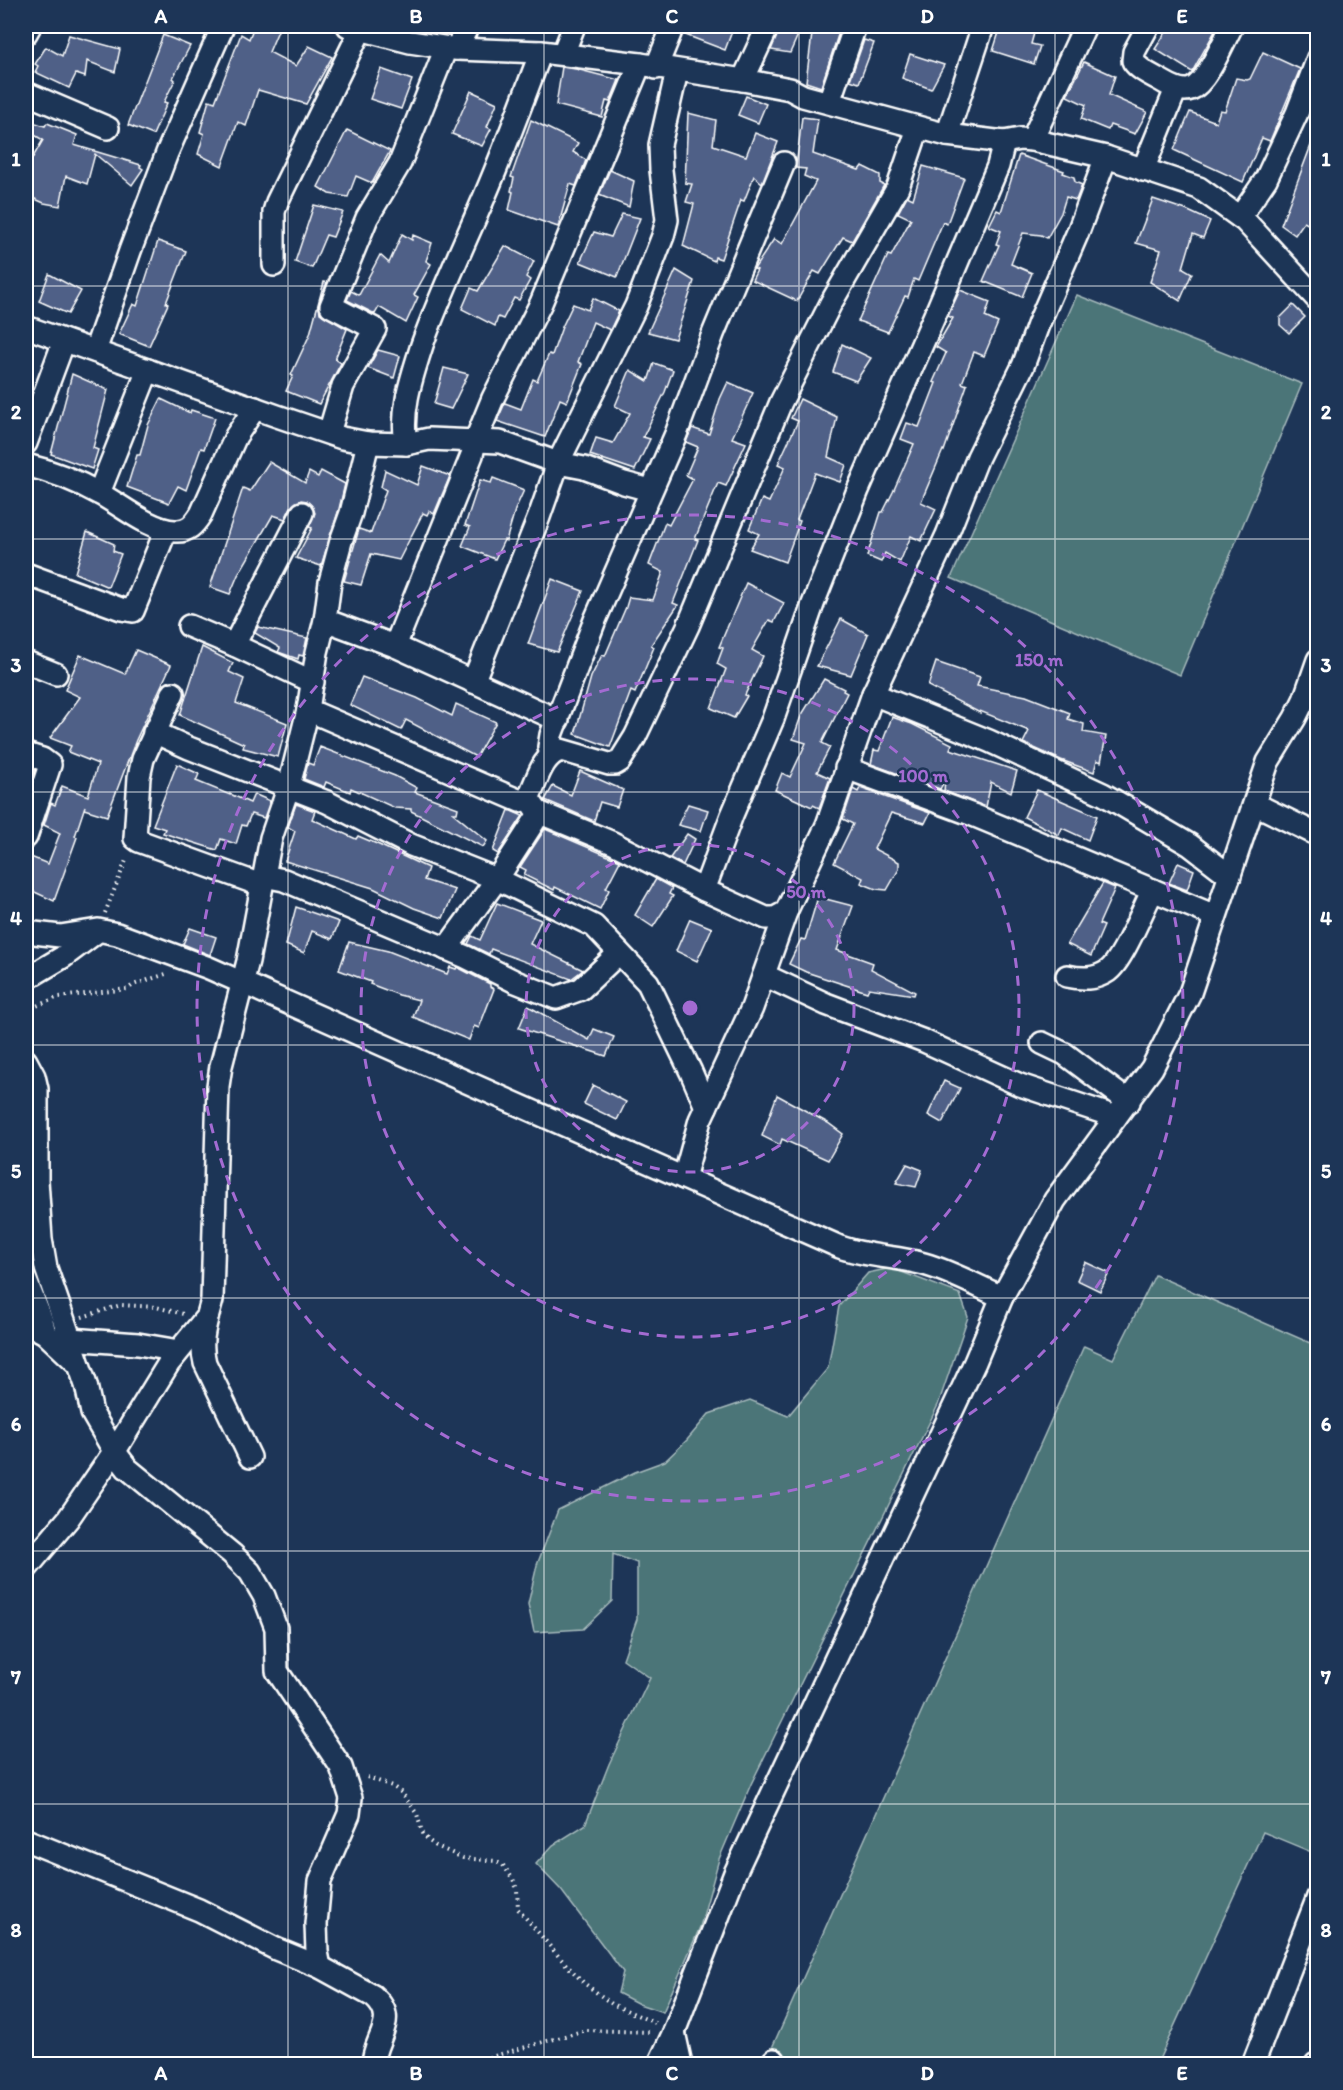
<svg xmlns="http://www.w3.org/2000/svg" width="1343" height="2090" viewBox="0 0 1343 2090" font-family="Itim,sans-serif">
	<rect width="100%" height="100%" fill="#1d3557"/>
	<filter id="ink" filterUnits="userSpaceOnUse"><feTurbulence type="fractalNoise" baseFrequency=".0167" numOctaves="2"/><feDisplacementMap in="SourceGraphic" scale="12" xChannelSelector="R" yChannelSelector="G"/><feConvolveMatrix kernelMatrix="1 2 1 2 8 2 1 2 1" color-interpolation-filters="sRGB"/></filter>
	<g filter="url(#ink)">
		<g fill="#4c7478" stroke="#a6babc" stroke-width="1.5">
			<polygon points="1077,295 1302,384 1180,675 951,578"/>
			<polygon points="891,1268 960,1294 968,1317 938,1405 751,1784 719,1859 700,1927 663,2012 639,2004 618,1993 623,1972 561,1890 536,1864 553,1845 585,1825 609,1764 650,1678 623,1659 637,1619 637,1563 613,1554 612,1601 583,1629 534,1632 528,1604 537,1565 558,1510 635,1472 665,1461 687,1440 709,1414 750,1400 788,1416 828,1368 839,1306 868,1273"/>
			<polygon points="1155,1275 1317,1346 1316,1854 1263,1832 1157,2064 810,2064 771,2050 1084,1346 1113,1359"/>
		</g>
		<g fill="#506087" stroke="#fff" stroke-width="1.5">
			<polygon points="254,26 280,26 269,52 296,66 309,46 332,57 306,104 258,90 246,126 238,122 222,166 198,154 204,134 200,132 209,100 215,102 241,34 249,39"/>
			<polygon points="686,26 734,26 725,50 683,34"/>
			<polygon points="781,26 802,26 790,53 771,50"/>
			<polygon points="813,26 839,32 821,87 806,82"/>
			<polygon points="1001,26 1036,26 1031,44 1040,46 1034,64 993,51"/>
			<polygon points="1170,26 1208,26 1215,31 1192,72 1155,49"/>
			<polygon points="69,35 120,49 115,72 87,61 85,77 76,74 69,88 35,72 38,66 35,64 46,47 62,56"/>
			<polygon points="163,35 190,46 173,78 175,80 164,102 167,103 153,135 128,125"/>
			<polygon points="864,40 874,43 859,83 850,80"/>
			<polygon points="1263,52 1300,69 1270,141 1262,138 1243,182 1174,150 1190,112 1216,122 1220,110 1225,111 1236,78 1247,80 1250,79"/>
			<polygon points="910,54 944,65 931,89 902,78"/>
			<polygon points="1084,62 1115,76 1109,95 1147,112 1135,134 1110,125 1108,130 1081,119 1086,105 1067,96"/>
			<polygon points="562,67 576,69 619,80 610,102 606,101 602,117 556,105"/>
			<polygon points="381,69 412,80 401,109 370,99"/>
			<polygon points="471,91 497,103 487,127 491,129 482,146 452,134"/>
			<polygon points="746,96 766,104 758,123 738,115"/>
			<polygon points="688,113 716,120 713,145 746,156 755,133 778,142 762,183 754,176 744,201 741,200 721,259 715,257 714,261 683,246 694,204 686,202 692,184 685,183"/>
			<polygon points="802,117 818,119 813,154 859,170 862,166 880,175 880,183 884,185 852,241 843,237 820,274 814,271 797,301 752,280 757,270 754,269 774,239 782,244 816,181 804,176 806,169 796,168"/>
			<polygon points="26,120 45,126 47,123 77,135 74,145 141,165 140,167 143,169 132,185 95,154 87,184 66,176 60,206 44,203 26,195 26,169 43,140 26,130"/>
			<polygon points="531,120 578,143 573,152 586,160 576,186 570,184 558,227 509,210 513,192 511,191 514,178 511,177"/>
			<polygon points="347,130 390,151 372,183 356,176 348,197 329,194 318,187"/>
			<polygon points="1316,132 1317,229 1304,222 1295,235 1281,225"/>
			<polygon points="1019,155 1064,171 1063,173 1074,177 1075,182 1082,185 1076,200 1066,197 1061,213 1047,238 1041,235 1023,233 1011,264 1032,273 1022,297 983,281 999,245 996,244 1001,231 989,226 997,210 1001,212"/>
			<polygon points="923,166 964,178 947,224 943,222 918,281 914,279 908,297 905,296 888,332 858,321 888,255 891,256 911,219 898,213 907,196 913,199"/>
			<polygon points="610,170 634,181 629,207 599,195"/>
			<polygon points="1153,199 1186,210 1210,221 1203,238 1193,234 1183,268 1192,273 1180,301 1150,282 1161,250 1136,243"/>
			<polygon points="314,205 343,212 333,237 326,235 312,268 295,262"/>
			<polygon points="622,214 640,218 617,277 580,262 594,232 611,237"/>
			<polygon points="402,234 412,240 413,235 432,243 426,261 431,264 414,295 418,297 406,323 379,307 375,314 347,300 351,291 359,295 380,255 389,263"/>
			<polygon points="158,241 186,251 166,303 168,304 149,346 119,334 133,304 137,306"/>
			<polygon points="505,246 534,261 526,277 530,280 519,300 514,298 503,319 498,317 495,326 462,309 471,288 478,291"/>
			<polygon points="676,270 694,281 675,339 648,332"/>
			<polygon points="49,274 81,291 68,314 39,301"/>
			<polygon points="324,282 327,283 319,302 320,313 347,329 335,359 341,363 319,404 286,391 293,376 291,375 310,334"/>
			<polygon points="960,290 990,302 985,317 998,323 984,356 974,352 962,383 967,385 944,451 943,450 921,502 936,509 921,541 911,536 900,562 885,553 881,562 867,556 881,512 883,512 893,492 914,444 901,439 907,423 919,427 936,383 933,382 946,353 936,347 953,318 948,316"/>
			<polygon points="593,298 619,311 610,330 593,322 578,362 582,364 567,402 560,399 545,437 497,421 505,403 521,409 533,379 537,381 549,354 552,355 562,327 573,304 588,310"/>
			<polygon points="1293,305 1305,317 1289,333 1280,325 1280,318"/>
			<polygon points="842,344 871,358 856,381 833,372"/>
			<polygon points="378,350 400,356 394,378 368,368"/>
			<polygon points="654,363 673,370 665,392 643,437 650,439 635,470 590,455 596,438 613,443 630,413 615,406 630,370 648,381"/>
			<polygon points="444,368 468,374 451,409 434,404"/>
			<polygon points="72,374 108,390 93,448 98,450 92,469 51,454"/>
			<polygon points="728,382 753,393 732,438 746,443 726,486 718,483 695,539 698,540 673,603 678,605 651,645 654,647 635,693 631,691 610,747 575,734 591,677 602,655 605,656 626,607 629,597 653,600 663,572 649,565 665,523 669,525 693,479 686,475 698,447 686,442 692,428 709,434 720,399"/>
			<polygon points="161,399 190,413 191,410 215,418 204,449 201,448 186,490 178,486 169,503 127,487 137,455 140,455 148,425"/>
			<polygon points="800,399 837,417 828,457 846,465 840,482 815,473 797,520 800,521 785,562 750,549 759,534 749,529 762,499 769,502 785,467 778,464 798,421 791,418"/>
			<polygon points="269,462 305,483 309,472 318,477 321,471 345,484 339,509 321,566 296,558 312,528 309,527 315,513 312,506 307,501 301,500 291,507 285,519 273,515 238,575 230,594 210,587 243,488 250,491"/>
			<polygon points="423,466 450,476 434,514 429,511 427,515 423,513 399,560 371,554 361,585 344,581 359,529 371,533 386,490 381,487 385,470 417,485"/>
			<polygon points="493,478 524,490 515,510 506,541 504,540 495,559 462,546 470,527 465,525 480,480 491,483"/>
			<polygon points="87,532 114,544 113,551 121,554 108,587 75,573"/>
			<polygon points="552,579 583,591 557,652 528,644"/>
			<polygon points="746,583 784,603 774,622 769,620 752,650 763,656 745,695 747,696 734,718 711,708 726,669 717,664 723,648 719,647"/>
			<polygon points="841,619 868,634 851,675 817,666"/>
			<polygon points="258,627 307,638 303,656 299,655 298,659 278,652 280,648 255,633"/>
			<polygon points="202,647 233,663 229,672 244,679 236,703 287,723 278,757 243,748 244,744 180,715"/>
			<polygon points="136,650 171,665 136,740 107,816 84,809 85,806 75,836 77,837 54,901 26,888 26,855 48,864 60,833 44,825 51,803 55,805 62,786 88,796 98,764 68,752 71,746 50,738 80,697 65,690 80,655 125,674"/>
			<polygon points="936,662 980,677 977,686 1026,696 1070,713 1068,719 1084,724 1083,732 1106,736 1101,762 1097,760 1094,772 1061,760 1023,743 1029,731 980,711 980,713 928,686"/>
			<polygon points="362,677 417,698 452,716 456,704 496,722 476,757 406,720 401,730 350,705"/>
			<polygon points="824,679 844,689 843,691 847,693 822,743 830,747 817,772 830,778 819,808 813,805 812,807 775,790 782,773 790,777 806,743 793,739 801,716"/>
			<polygon points="892,717 912,724 952,744 950,749 1017,771 1011,792 991,782 986,807 944,791 945,780 940,789 871,764 874,750 879,751"/>
			<polygon points="320,747 395,776 417,788 415,792 458,808 457,813 453,813 487,841 483,847 411,811 411,809 395,808 351,788 350,792 326,782 324,787 304,779 308,763 313,765"/>
			<polygon points="177,764 199,774 196,781 230,795 230,794 250,803 254,794 270,801 264,818 251,814 246,826 242,825 236,844 221,839 217,850 163,833 165,829 153,825"/>
			<polygon points="580,771 623,790 617,807 600,802 594,821 545,800 553,786 571,795"/>
			<polygon points="860,788 930,813 925,823 891,813 874,849 899,862 899,869 887,890 876,889 861,883 863,878 834,863 853,824 843,819 853,789 858,792"/>
			<polygon points="1037,790 1097,816 1088,840 1062,828 1059,835 1024,817"/>
			<polygon points="296,804 315,811 312,819 356,839 358,836 377,844 428,868 424,880 455,890 443,918 414,908 373,888 285,861 295,831 288,827"/>
			<polygon points="688,804 708,810 701,831 678,825"/>
			<polygon points="509,810 523,816 498,854 493,851"/>
			<polygon points="545,829 620,861 606,888 609,890 600,909 555,887 554,890 524,875 526,870 520,867"/>
			<polygon points="687,834 695,839 683,865 670,858"/>
			<polygon points="1178,863 1194,870 1187,890 1169,883"/>
			<polygon points="656,879 672,888 669,894 673,896 653,927 635,915"/>
			<polygon points="1103,883 1115,888 1099,924 1104,926 1091,956 1067,944"/>
			<polygon points="818,897 853,906 837,950 873,963 871,969 915,992 914,995 869,988 867,992 806,972 789,964 801,939 805,940"/>
			<polygon points="497,903 541,920 530,944 583,970 571,979 491,949 489,954 468,944 472,936 480,940"/>
			<polygon points="296,907 339,922 332,939 312,931 304,953 286,945"/>
			<polygon points="690,919 712,928 697,961 676,951"/>
			<polygon points="190,928 216,937 210,955 183,944"/>
			<polygon points="349,942 388,951 447,974 450,967 456,969 457,967 490,984 490,987 494,989 479,1028 474,1026 469,1040 413,1017 419,1000 399,995 370,984 371,982 339,970"/>
			<polygon points="528,1006 589,1040 594,1029 614,1037 606,1056 519,1028"/>
			<polygon points="944,1081 960,1088 942,1123 928,1115"/>
			<polygon points="593,1085 626,1102 617,1120 584,1104"/>
			<polygon points="777,1095 828,1123 843,1134 828,1160 782,1139 780,1145 762,1136"/>
			<polygon points="907,1164 922,1170 916,1187 896,1183"/>
			<polygon points="1085,1262 1109,1273 1100,1291 1077,1280"/>
		</g>
		<g fill="none" stroke-linecap="round" stroke-linejoin="round">
			<defs>
				<g id="minor">
					<polyline points="348,26 410,42 456,49 541,52 640,64 743,80 790,89 803,96 947,135 1004,142 1020,139 1032,140 1106,157 1199,188 1245,221 1318,300"/>
					<path d="M1148,26l-14,26 -1,9c6,9 18,14 27,19 9,5 20,13 31,9 16,-6 33,-49 41,-63"/>
					<polyline points="26,33 30,26"/>
					<polyline points="456,49 468,26"/>
					<polyline points="563,54 574,26"/>
					<polyline points="656,68 673,26"/>
					<polyline points="743,80 768,26"/>
					<polyline points="26,93 108,128"/>
					<polyline points="829,102 855,26"/>
					<polyline points="947,135 983,26"/>
					<polyline points="1032,140 1085,26"/>
					<polyline points="1143,170 1176,89"/>
					<polyline points="1240,217 1266,179 1297,113 1318,58"/>
					<polyline points="274,265 274,212 277,202 361,29"/>
					<polyline points="26,327 277,416 342,438 368,443 406,444 429,439 500,442 558,463 584,468 624,483 650,490"/>
					<polyline points="95,351 130,251 167,153 223,26"/>
					<polyline points="329,433 343,386 375,329 331,306 367,218 400,163 446,48"/>
					<polyline points="26,443 64,341"/>
					<path d="M406,444c-6,-34 6,-67 16,-99 19,-53 42,-100 64,-152 20,-47 37,-94 55,-141"/>
					<path d="M26,465c25,6 51,16 74,29 21,11 50,36 75,37 13,1 19,-6 26,-17l35,-78 19,-28"/>
					<polyline points="99,493 148,370"/>
					<polyline points="302,513 234,645 313,682"/>
					<polyline points="26,574 121,609 133,611 166,530"/>
					<polyline points="325,620 395,646"/>
					<polyline points="189,626 234,645"/>
					<polyline points="26,662 56,674"/>
					<polyline points="473,682 539,517 558,463 636,306 663,236 667,220 661,170 660,145 677,71"/>
					<polyline points="173,693 143,759 139,777 135,838 139,841 261,885"/>
					<polyline points="873,694 989,741 1103,794 1190,845 1230,876"/>
					<path d="M308,710l212,91 8,-3c9,-16 13,-42 33,-48l48,14h6l5,-3 15,-24 53,-111 93,-224 50,-99 67,-116 20,-59"/>
					<polyline points="558,720 395,646 472,455 475,442 493,398 541,303 640,64"/>
					<polyline points="154,732 189,748 327,802 411,845 497,879 594,926 648,983 691,1072 706,1107"/>
					<polyline points="26,754 42,759 50,765 26,837"/>
					<polyline points="551,755 549,747 551,735 595,620 676,434 713,334 784,163"/>
					<polyline points="846,768 973,815 1215,916"/>
					<polyline points="1255,804 1318,835"/>
					<polyline points="538,812 613,843 704,890 766,918 775,918 786,912"/>
					<polyline points="264,876 284,880 466,957 516,982 556,998 581,989 619,953"/>
					<polyline points="704,890 732,815 773,719 813,604 858,490 938,308 998,166 1004,142"/>
					<path d="M26,932l34,4 38,-6 19,4 92,34 631,279c28,10 56,9 84,17 26,7 53,22 78,33"/>
					<polyline points="446,949 497,879 539,814 530,801"/>
					<polyline points="764,975 826,1004 924,1041 1020,1085 1116,1117"/>
					<path d="M1067,976c14,3 28,4 41,-5 15,-11 35,-62 45,-81"/>
					<polyline points="26,979 63,957 95,933"/>
					<polyline points="1042,1043 1065,1054 1129,1102"/>
					<polyline points="26,1061 34,1076 37,1089 37,1180 41,1239 46,1268 86,1385 92,1413 114,1451 127,1468 232,1554 250,1572 264,1596 276,1628 277,1671 341,1767 351,1798 349,1814 320,1881 316,1924 317,1952 320,1967"/>
					<polyline points="684,1178 700,1120 752,1008 786,912 827,825 873,694 947,535 978,457 1023,366 1038,325 1078,232 1106,157"/>
					<polyline points="26,1281 42,1321 45,1333"/>
					<polyline points="26,1323 45,1333 77,1363"/>
					<polyline points="70,1339 138,1344 173,1350 176,1354"/>
					<path d="M250,1457l-45,-94c-6,-23 1,-40 7,-63l6,-214 3,-20 27,-105 23,-123 18,-52 19,-76 9,-58 8,-32 5,-38 11,-41 10,-28 17,-70"/>
					<polyline points="26,1569 68,1519 118,1446 169,1363 205,1319"/>
					<path d="M26,1840l173,70 77,39 44,18 53,29c28,24 0,42 0,68"/>
					<polyline points="674,2032 681,2064"/>
					<polyline points="659,2064 674,2032 735,1873 975,1362 1002,1297 1055,1200 1152,1068 1190,993 1268,762 1295,718 1304,700 1318,660"/>
					<polyline points="771,2064 774,2060"/>
					<polyline points="1253,2064 1318,1897"/>
					<polyline points="1316,2064 1318,2064"/>
				</g>
			</defs>
			<use href="#minor" stroke="#fff" stroke-width="26"/>
			<g stroke="#fff" stroke-width="4" stroke-dasharray="1.5 4.5" stroke-linecap="butt">
				<polyline points="105,913 127,858"/>
				<polyline points="26,1010 59,997 128,989 133,985 166,974"/>
				<polyline points="82,1317 121,1305 156,1307 183,1314"/>
				<polyline points="367,1777 392,1786 402,1793 417,1814 422,1832 428,1840 436,1846 463,1858 495,1861 503,1865 513,1879 517,1889 518,1909 561,1959 584,1983 612,2004 655,2023"/>
				<polyline points="466,2064 586,2030 652,2032"/>
			</g>
			<use href="#minor" stroke="#1d3557" stroke-width="21"/>
		</g>
	</g>
	<path fill="none" stroke="#fff" stroke-width="1.5" stroke-opacity="0.55" d="M288,26v2038M544,26v2038M799,26v2038M1055,26v2038M26,286h1292M26,539h1292M26,792h1292M26,1045h1292M26,1298h1292M26,1551h1292M26,1804h1292"/>
	<g fill="none" stroke="#a36bd2" stroke-width="3" stroke-dasharray="10 8">
		<circle cx="690" cy="1008" r="164"/>
		<circle cx="690" cy="1008" r="329"/>
		<circle cx="690" cy="1008" r="493"/>
	</g>
	<circle cx="690" cy="1008" r="9" fill="#a36bd2" stroke="#1d3557" stroke-width="3"/>
	<g font-size="18" text-anchor="middle" font-weight="bold" fill="#a36bd2" stroke="#1d3557" stroke-width="5" stroke-linejoin="round" paint-order="stroke">
		<text x="1039" y="666">150 m</text>
		<text x="923" y="782">100 m</text>
		<text x="806" y="898">50 m</text>
	</g>
	<rect width="1343" height="2090" fill="none" stroke="#1d3557" stroke-width="66"/>
	<rect x="33" y="33" width="1277" height="2024" fill="none" stroke="#fff" stroke-width="2"/>
	<g font-size="20" text-anchor="middle" font-weight="bold" fill="#fff">
		<text x="161" y="23">A</text>
		<text x="416" y="23">B</text>
		<text x="672" y="23">C</text>
		<text x="927" y="23">D</text>
		<text x="1182" y="23">E</text>
		<text x="16" y="166">1</text>
		<text x="1326" y="166">1</text>
		<text x="16" y="419">2</text>
		<text x="1326" y="419">2</text>
		<text x="16" y="672">3</text>
		<text x="1326" y="672">3</text>
		<text x="16" y="925">4</text>
		<text x="1326" y="925">4</text>
		<text x="16" y="1178">5</text>
		<text x="1326" y="1178">5</text>
		<text x="16" y="1431">6</text>
		<text x="1326" y="1431">6</text>
		<text x="16" y="1684">7</text>
		<text x="1326" y="1684">7</text>
		<text x="16" y="1937">8</text>
		<text x="1326" y="1937">8</text>
		<text x="161" y="2080">A</text>
		<text x="416" y="2080">B</text>
		<text x="672" y="2080">C</text>
		<text x="927" y="2080">D</text>
		<text x="1182" y="2080">E</text>
	</g>
</svg>
